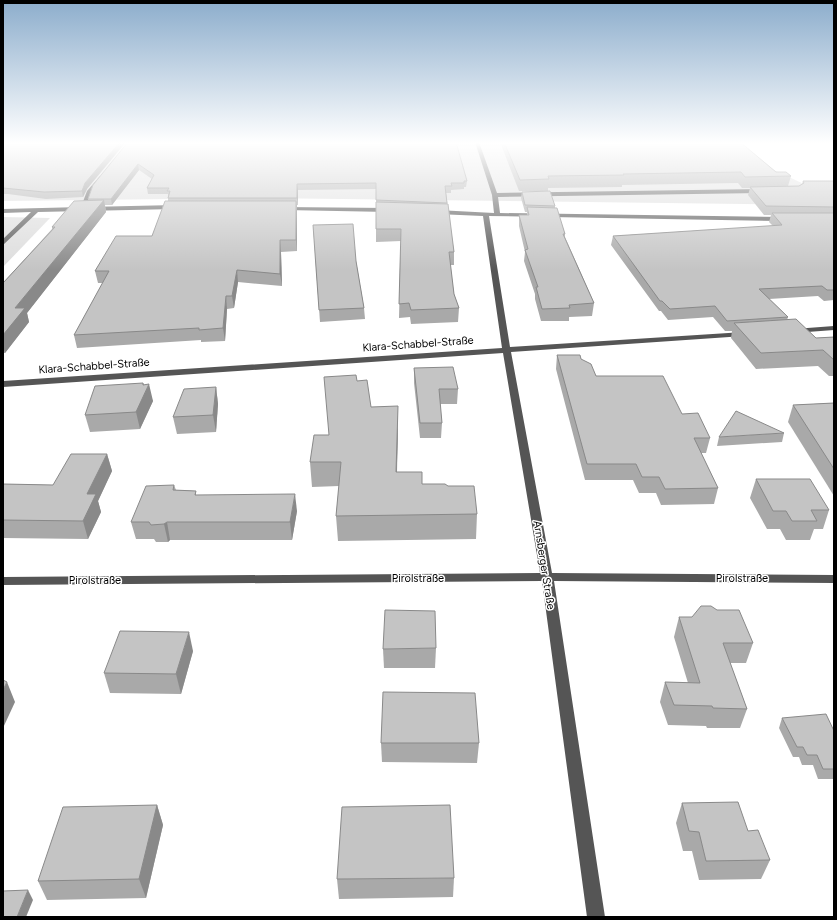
<svg xmlns="http://www.w3.org/2000/svg" width="837" height="920" viewBox="0 0 837 920" font-family="Figtree,sans-serif">
	<rect width="100%" height="100%" fill="#fff"/>
	<g fill="#dcdcdc">
		<polygon points="3,142 714,142 834,198 834,205 258,198 3,201"/>
		<polygon points="3,217 50,218 3,267"/>
	</g>
	<g fill="none" stroke-linecap="round" stroke-linejoin="round">
		<g fill="#555" fill-rule="evenodd">
			<polygon points="475,142 479,142 497,193 761,189 764,191 761,193 498,197 500,213 783,217 786,219 783,221 489,216 510,347 744,332 748,334 744,336 511,352 552,573 834,575 834,583 554,581 605,917 587,917 542,581 3,585 3,577 540,573 503,353 3,387 3,381 502,348 483,216 437,214 434,212 437,210 494,213 492,195"/>
			<polygon points="100,176 103,178 93,191 87,207 175,205 178,207 175,209 38,212 3,245 3,239 31,212 3,213 3,209 81,207 87,191"/>
			<polygon points="283,207 389,208 392,210 389,212 285,210 282,208"/>
			<polygon points="834,326 834,330 794,333 790,331 794,329"/>
		</g>
	</g>
	<g fill="#a9a9a9">
		<polygon points="3,142 87,189 83,197 46,199 8,194 3,194"/>
		<polygon points="128,142 467,181 466,187 464,187 464,189 451,190 451,193 446,193 454,252 454,265 450,265 454,294 459,308 458,322 411,324 410,317 399,318 401,241 376,242 376,189 298,190 298,205 297,205 297,251 281,252 282,286 238,282 234,308 227,309 225,341 201,342 201,340 77,348 74,335 103,283 98,283 95,271 152,236 168,201 168,194 148,194 147,188 152,179 139,170 112,205 105,205 106,212 27,313 29,322 5,353 3,353 3,283 52,229 52,227 88,201 88,199"/>
		<polygon points="500,142 742,142 740,142 776,172 791,176 788,186 799,186 802,184 803,181 834,181 834,300 824,301 818,296 769,299 788,317 787,320 816,338 834,337 834,376 829,376 818,366 756,369 731,338 732,331 725,331 713,317 668,320 661,311 659,311 611,245 613,236 773,226 769,222 771,215 764,215 748,195 750,188 742,188 738,183 622,185 622,187 548,188 548,191 519,191"/>
		<polygon points="522,192 555,206 555,208 565,234 565,237 594,303 592,316 569,317 569,321 541,321 535,299 535,294 524,261 525,252 519,226 519,215 527,215 527,212 525,212 521,198"/>
		<polygon points="313,225 356,261 364,308 365,319 320,322"/>
		<polygon points="557,355 581,359 596,376 710,438 706,453 701,453 718,488 714,504 661,505 656,493 639,493 633,480 585,480 556,369"/>
		<polygon points="414,368 458,389 457,404 440,404 442,423 441,438 420,438 414,383"/>
		<polygon points="357,381 371,407 398,429 397,472 422,484 477,514 476,539 338,541 336,516 339,486 312,487 310,462 329,435"/>
		<polygon points="143,383 153,401 140,429 90,432 85,415"/>
		<polygon points="216,387 218,404 216,432 177,434 173,417"/>
		<polygon points="834,403 834,496 788,422 793,405"/>
		<polygon points="784,433 782,442 717,446 719,437"/>
		<polygon points="107,454 112,471 98,501 101,512 88,539 3,538 3,484 53,485"/>
		<polygon points="756,479 829,510 823,529 814,529 810,540 786,540 780,529 767,529 750,498"/>
		<polygon points="174,485 176,490 196,491 196,495 297,511 292,540 170,540 168,542 156,542 154,539 136,539 131,522"/>
		<polygon points="679,617 753,643 746,663 730,663 747,709 740,728 707,728 706,726 668,725 660,702 665,682 688,683 674,637"/>
		<polygon points="436,648 435,668 384,668 383,649"/>
		<polygon points="193,651 181,694 110,693 104,673"/>
		<polygon points="782,718 834,731 834,779 818,779 813,765 802,765 799,757 793,757 779,728"/>
		<polygon points="381,743 479,743 477,763 382,762"/>
		<polygon points="682,803 748,831 770,860 761,879 699,880 692,851 683,851 676,823"/>
		<polygon points="157,805 163,825 146,898 47,900 38,881"/>
		<polygon points="454,878 453,897 339,899 337,879"/>
	</g>
	<g fill="#898989">
		<polygon points="120,142 126,142 87,189 83,197 82,191 85,183"/>
		<polygon points="138,164 139,170 112,205 111,199"/>
		<polygon points="297,184 298,190 298,205 297,198"/>
		<polygon points="104,200 106,212 27,313 29,322 5,353 3,346 3,335 15,308"/>
		<polygon points="296,201 297,211 297,251 296,240"/>
		<polygon points="280,240 281,252 282,286 280,274"/>
		<polygon points="237,270 238,282 234,308 232,296"/>
		<polygon points="226,296 227,309 225,341 223,328"/>
		<polygon points="143,383 145,393 149,384 153,401 140,429 136,412"/>
		<polygon points="216,387 218,404 216,432 213,415"/>
		<polygon points="398,406 398,429 396,496 396,472"/>
		<polygon points="107,454 112,471 98,501 101,512 88,539 83,521 87,494"/>
		<polygon points="295,494 297,511 292,540 290,522"/>
		<polygon points="167,522 170,540 168,542 164,524"/>
		<polygon points="189,632 193,651 181,694 176,674"/>
		<polygon points="7,682 15,702 3,728 3,690"/>
		<polygon points="157,805 163,825 146,898 139,879"/>
		<polygon points="28,890 33,900 26,917 17,917"/>
	</g>
	<g fill="#c4c4c4" stroke="#898989">
		<polygon points="3,142 120,142 85,183 82,191 44,192 3,188"/>
		<polygon points="128,142 456,142 467,181 464,181 464,183 451,183 452,186 445,186 447,203 376,200 376,183 297,184 297,198 168,198 170,191 167,191 169,188 147,188 154,175 138,164 111,199 88,199 93,185"/>
		<polygon points="504,142 740,142 776,172 786,172 791,176 745,177 741,172 623,174 624,175 548,176 549,179 520,180"/>
		<polygon points="803,181 834,181 834,207 766,206 750,187 799,186 804,183"/>
		<polygon points="550,191 555,206 525,205 522,192"/>
		<polygon points="104,200 15,308 25,308 3,335 3,283 55,227 52,227 74,201"/>
		<polygon points="165,201 296,201 296,240 280,240 280,274 237,270 232,296 226,296 223,328 199,330 199,328 74,335 109,271 95,271 116,236 152,236"/>
		<polygon points="376,202 448,204 454,252 449,252 454,294 459,308 411,310 409,303 399,304 401,229 376,229"/>
		<polygon points="527,207 557,208 565,234 563,234 594,303 569,305 570,308 542,309 536,287 538,287 525,250 528,249 519,215 529,215"/>
		<polygon points="772,213 834,213 834,290 827,290 822,286 759,289 788,317 727,321 715,306 670,309 662,301 660,301 613,236 782,225"/>
		<polygon points="353,224 356,261 364,308 319,310 313,225"/>
		<polygon points="796,319 816,338 834,337 834,360 823,350 761,353 734,323"/>
		<polygon points="557,355 580,355 581,359 591,364 596,376 663,376 682,414 698,413 710,438 694,438 718,488 665,489 659,477 642,477 636,464 587,464"/>
		<polygon points="453,367 458,389 439,389 442,423 420,423 414,368"/>
		<polygon points="356,375 357,381 367,380 371,407 398,406 396,472 422,472 422,484 445,484 448,486 474,486 477,514 336,516 341,462 310,462 314,435 329,435 324,377"/>
		<polygon points="143,383 143,385 149,384 136,412 85,415 95,386"/>
		<polygon points="216,387 213,415 173,417 184,389"/>
		<polygon points="834,403 834,469 793,405"/>
		<polygon points="736,411 784,433 719,437"/>
		<polygon points="71,454 107,454 87,494 96,494 83,521 3,520 3,484 53,485"/>
		<polygon points="756,479 810,479 829,510 811,510 817,521 792,521 786,511 773,511"/>
		<polygon points="174,485 173,490 196,491 195,495 295,494 290,522 167,522 164,524 151,525 149,522 131,522 146,486"/>
		<polygon points="701,606 711,606 717,610 739,610 753,643 723,643 747,709 713,708 712,706 674,705 665,682 700,683 679,617 692,617"/>
		<polygon points="385,610 435,611 436,648 383,649"/>
		<polygon points="120,631 189,632 176,674 104,673"/>
		<polygon points="3,680 7,682 3,690"/>
		<polygon points="383,692 475,693 479,743 381,743"/>
		<polygon points="826,714 834,731 834,769 823,769 817,755 807,755 803,747 797,747 782,718"/>
		<polygon points="738,802 748,831 758,830 770,860 706,861 699,832 689,831 682,803"/>
		<polygon points="157,805 139,879 38,881 63,807"/>
		<polygon points="450,805 454,878 337,879 342,807"/>
		<polygon points="28,890 17,917 3,917 3,891"/>
	</g>
	<linearGradient id="sky" x2="0" y2="1"><stop stop-color="#8cadcc"/><stop offset="0.53" stop-color="#fff"/><stop offset="1" stop-color="#fff" stop-opacity="0"/></linearGradient>
	<rect width="837" height="270" fill="url(#sky)"/>
	<g text-anchor="middle" dominant-baseline="central" stroke-width="3" stroke-linejoin="round" paint-order="stroke">
		<g font-size="11" fill="#000" stroke="#fff">
			<text transform="translate(418 344) rotate(-4)">Klara-Schabbel-Straße</text>
			<text transform="translate(94 366) rotate(-4)">Klara-Schabbel-Straße</text>
			<text transform="translate(544 565) rotate(81)">Arnsberger Straße</text>
			<text x="418" y="578">Pirolstraße</text>
			<text x="742" y="578">Pirolstraße</text>
			<text x="95" y="580">Pirolstraße</text>
		</g>
	</g>
	<rect width="837" height="920" fill="none" stroke="#000000" stroke-width="8"/>
</svg>
